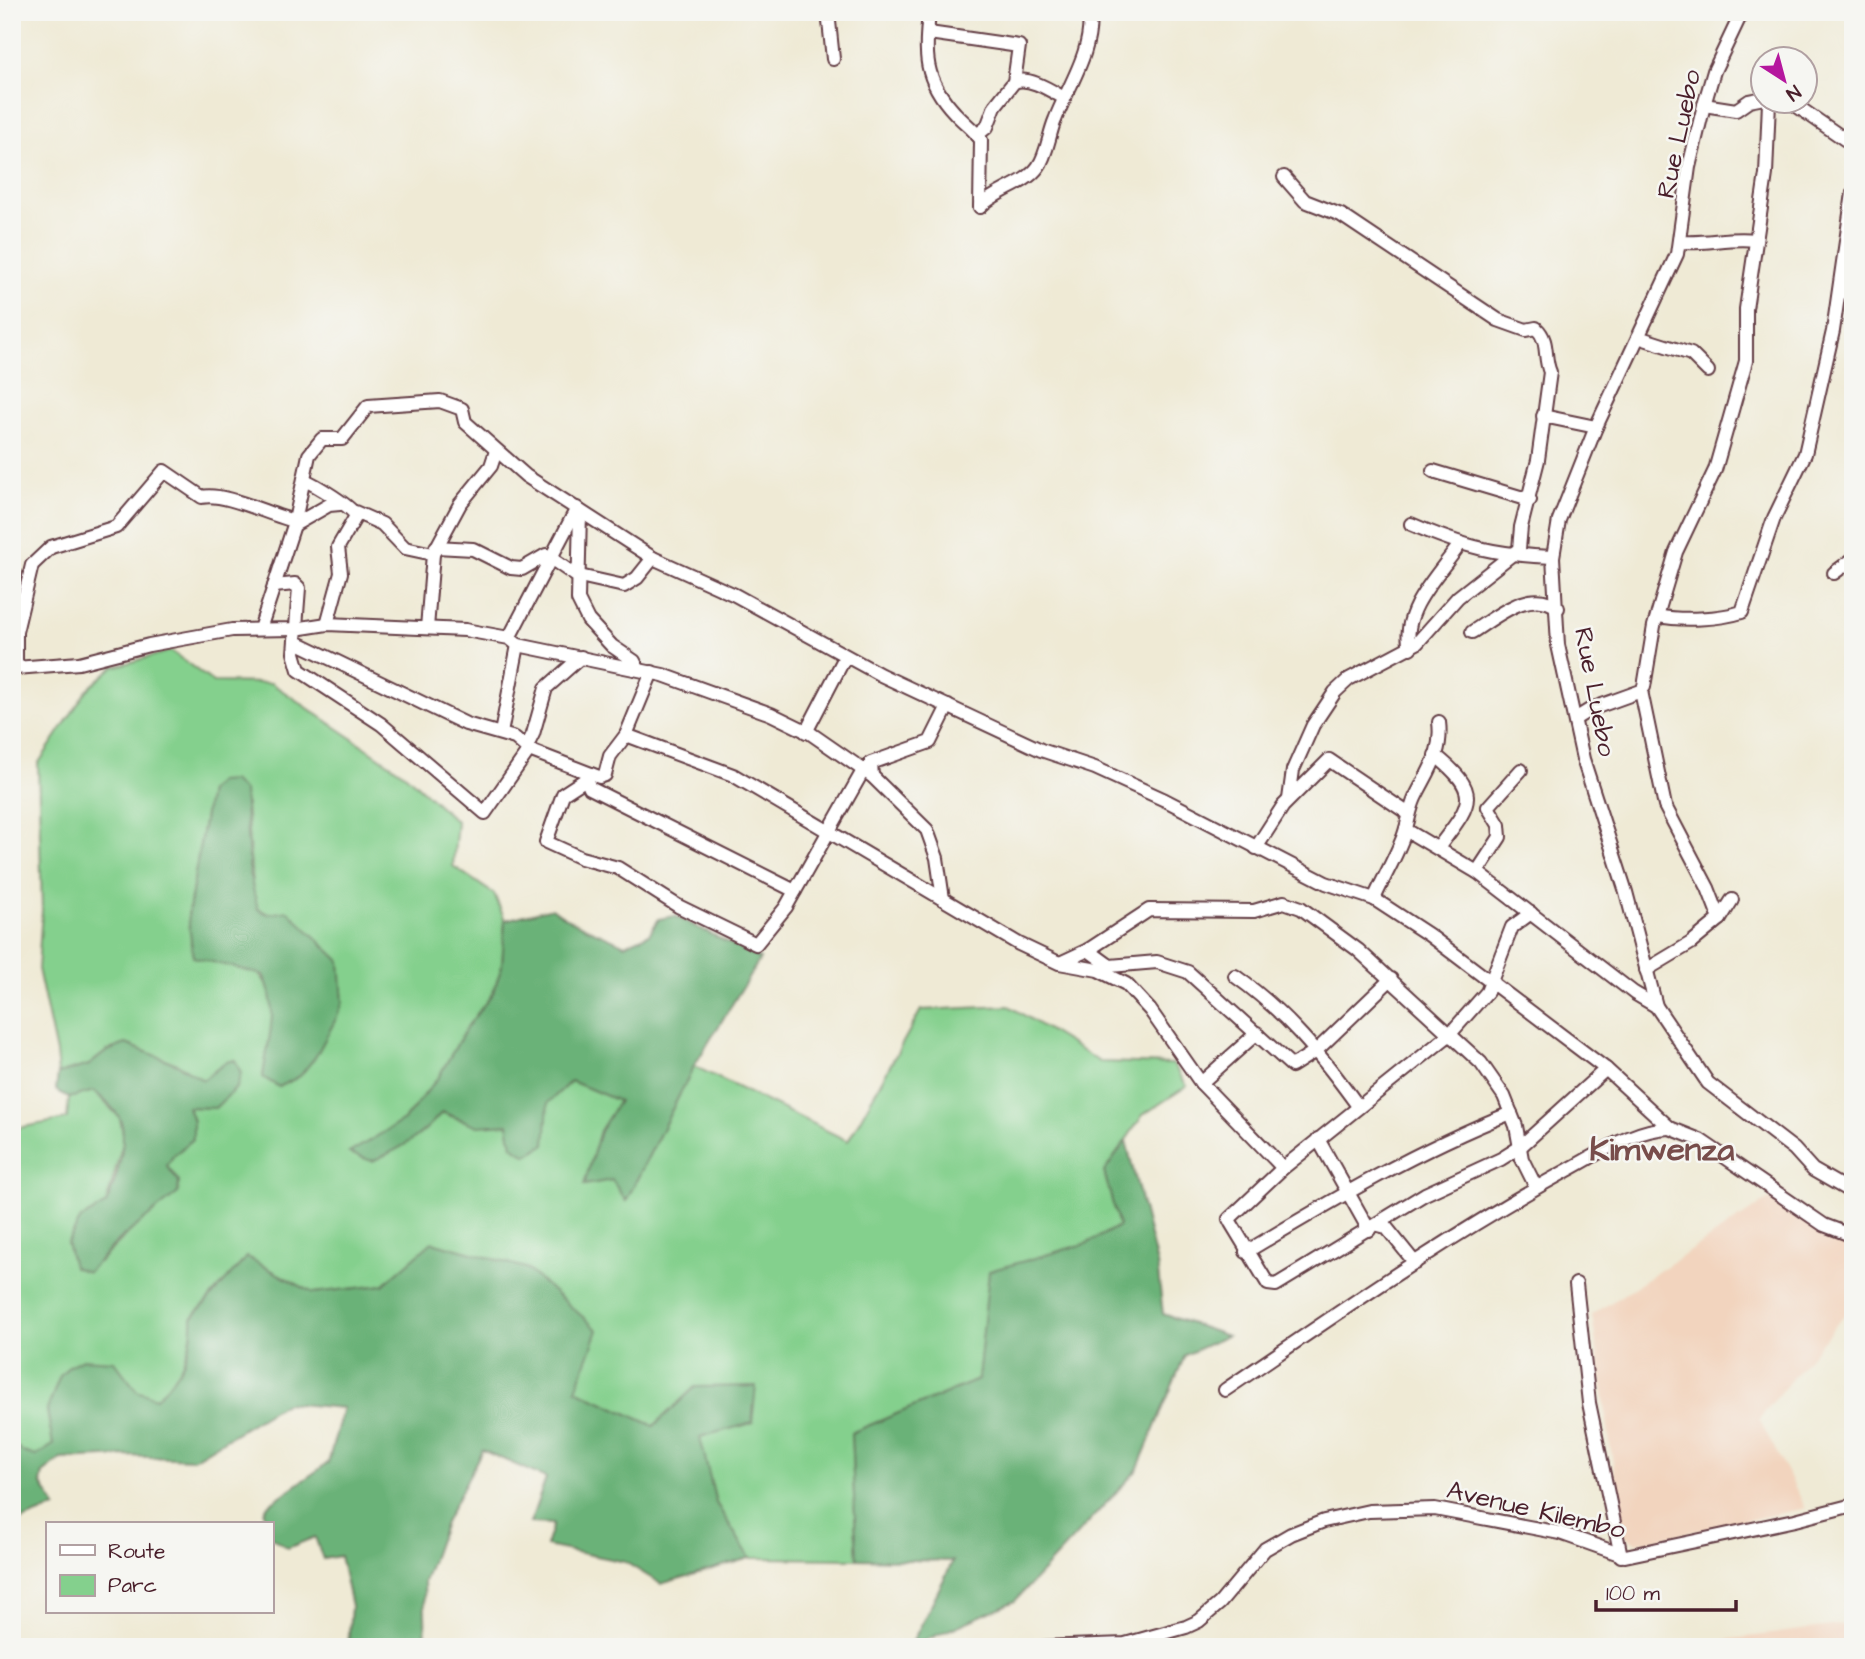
<svg xmlns="http://www.w3.org/2000/svg" width="1865" height="1659" viewBox="0 0 1865 1659" font-family="'Architects Daughter',sans-serif">
	<rect width="100%" height="100%" fill="#f6f6f2"/>
	<filter id="ink" filterUnits="userSpaceOnUse"><feTurbulence type="fractalNoise" baseFrequency=".0143" numOctaves="2"/><feDisplacementMap in="SourceGraphic" scale="14" xChannelSelector="R" yChannelSelector="G"/><feConvolveMatrix kernelMatrix="1 2 1 2 8 2 1 2 1" color-interpolation-filters="sRGB"/></filter>
	<filter id="wash" filterUnits="userSpaceOnUse"><feTurbulence type="fractalNoise" baseFrequency=".00686" numOctaves="4" result="noise"/><feDisplacementMap in="SourceGraphic" scale="28" xChannelSelector="R" yChannelSelector="G"/><feGaussianBlur stdDeviation="1.57" result="paint"/><feColorMatrix in="noise" values="0 0 0 0 0 0 0 0 0 0 0 0 0 0 0 0 0 1.4 0 .05"/><feComposite in="paint" operator="in"/></filter>
	<g filter="url(#wash)">
		<rect width="100%" height="100%" fill="#efead5"/>
		<g fill="#f2d4be">
			<polygon points="1769,1199 1853,1249 1853,1304 1759,1419 1806,1508 1637,1543 1623,1534 1592,1315"/>
			<polygon points="1853,1623 1853,1647 1672,1647"/>
		</g>
		<path fill="#84d08d" stroke="#67785c" stroke-width="2" fill-rule="evenodd" d="M171,651l42,31 58,1 135,92 51,47 -4,44 41,28 11,26 -3,46 -9,27 -26,34 -29,51 -34,42 -54,33 22,8c28,-12 51,-25 69,-49 59,26 85,11 130,-31l48,20 -19,30 -15,54 27,-5 14,21 68,-135 154,75 73,-131 88,-4 91,56 73,2 14,22 -44,29 -39,57 15,54 -31,17 -98,28 -12,109 -127,53 6,126 -107,-1 -34,-55 -17,-67 53,-13 -57,-36 -41,39 -78,-36 -144,-147 -49,42 -70,8 -66,-36 -55,61c2,33 -14,57 -36,81l-18,-7 -25,-31 -53,15 -13,34 6,35 -17,12 -13,-5 -11,-9v-314l55,-10 2,-21 25,-7 26,27 4,21 -18,65 -25,15 18,43 46,-45 33,-24 1,-11 -12,-16 6,-10 20,-17 -5,-32 27,1 22,-21 -11,-25 -23,18 -26,-16 -51,-20 -19,7 -18,14 -31,9 -2,-21 -18,-84 4,-59 -4,-146 49,-74 26,-23zM209,791l37,13 7,91 5,14 10,5 48,142 -16,20 -21,11 -16,-10c3,-21 10,-43 11,-64 3,-42 -57,-74 -86,-97z"/>
		<g fill="#6bb278" stroke="#5a6852" stroke-width="2">
			<path d="M232,781l12,10 6,85 8,33 10,5 20,-3 52,50 3,41 -6,15 -21,39 -16,20 -21,11 -16,-10c4,-36 18,-68 0,-102l-70,-18 -5,-41 21,-125 9,-9z"/>
			<path d="M552,908c22,18 48,24 73,37l24,-11 10,-15 16,-3 85,43 -66,107 -68,135 -14,-21 -28,5 16,-54 19,-30 -48,-20 -23,22 -3,42 -19,10 -14,-9 -4,-22 -30,2 -36,-14c-21,25 -40,36 -70,49l-23,-8 55,-33 34,-42 29,-51 26,-34 9,-27 3,-46z"/>
			<path d="M126,1044l51,20 26,16 23,-18 9,-2 6,13 -4,14 -22,21 -27,-1 5,14v18l-20,17 -6,10 12,16 -1,11 -59,47 -31,32 -15,-5 -6,-24 14,-24 25,-15c9,-20 23,-64 14,-85 -4,-10 -17,-20 -26,-28l-25,7 -13,-8 2,-16 31,-9 18,-14z"/>
			<polygon points="1126,1141 1157,1264 1163,1314 1227,1336 1185,1355 1137,1470 1015,1601 910,1647 953,1561 857,1559 851,1433 978,1380 989,1271 1088,1243 1119,1226 1104,1172"/>
			<path d="M432,1242l94,26 72,62 -22,60 78,36 41,-39 61,-1 -4,37 -52,14 16,66 34,55 -89,26 -36,-22 -79,-16 7,-22 -23,-1 16,-45 -64,-28 -37,73 -21,59 2,65h-78l3,-41 -11,-50 -17,3 -8,-22 -27,11 -17,-11v-13h-4l-3,-12 4,-7 60,-42 15,-55 -58,-5 -92,56 -66,-3 -66,3 -18,14 -2,10 15,24 -44,17v-81l11,9 13,4 17,-11 -6,-35 13,-34 9,-10 13,-7 32,2 23,30 19,7c23,-22 38,-47 36,-80l55,-61 66,36 70,-8z"/>
		</g>
	</g>
	<g filter="url(#ink)">
		<g fill="none" stroke-linecap="round" stroke-linejoin="round">
			<defs>
				<g id="minor">
					<polyline points="828,12 833,59"/>
					<path d="M929,12c-4,43 -6,67 26,101 8,9 20,17 26,27l-1,67"/>
					<polyline points="1742,12 1714,71 1704,105 1689,167 1677,254 1596,427 1559,520 1553,557 1558,645 1583,759 1626,892 1656,1006 1708,1083 1794,1149 1813,1170 1853,1193"/>
					<polyline points="929,33 1019,46 1014,82 995,106 987,127 977,135"/>
					<path d="M1014,82c15,-6 36,8 50,16"/>
					<polyline points="1791,102 1853,145"/>
					<polyline points="1704,105 1736,110 1749,101 1764,98"/>
					<path d="M1284,177l21,24 36,14 157,105 28,10 10,-2c14,13 7,29 14,44l-12,88 -17,67 -2,22 -61,48 -41,46 -68,36 -14,13 -22,33 -20,45 -4,29"/>
					<path d="M980,207c16,-17 45,-22 58,-40 9,-12 11,-33 17,-47 13,-34 39,-70 34,-108"/>
					<path d="M1681,242c26,2 48,-5 74,-2"/>
					<polyline points="1638,337 1691,354 1708,371"/>
					<polyline points="1543,416 1596,427"/>
					<polyline points="1433,471 1530,500"/>
					<path d="M304,480c11,4 48,27 52,36l-18,31 3,26 -14,51"/>
					<polyline points="580,511 578,600 588,620 612,646 634,661 638,669"/>
					<polyline points="355,512 382,524 405,548 433,554"/>
					<path d="M295,521c-26,-6 -70,-29 -93,-24l-38,-26 -48,56 -65,20 -19,18 -16,67v36l63,-5 70,-18 83,-15 63,-1 32,-5 138,6 44,8 9,7 145,30 108,39 39,19 62,43 55,54 10,28 6,41"/>
					<path d="M1411,524c53,23 85,31 142,33"/>
					<polyline points="294,525 329,505 340,504"/>
					<polyline points="436,547 473,549 511,568 522,569 546,555 575,575 624,586 637,578 653,558"/>
					<polyline points="1834,573 1853,559"/>
					<polyline points="274,586 295,584 299,588 294,653 299,670 381,724 485,813 529,750"/>
					<path d="M1658,616c24,5 62,3 84,-4l32,-94 31,-64 28,-123 20,-138"/>
					<polyline points="427,628 433,554 460,504 491,466 496,451"/>
					<polyline points="260,629 294,525 309,455 322,439 342,439 368,406 440,401 462,409 465,422 526,476 653,558 735,595 881,675 1041,750 1095,768 1165,800 1326,883 1374,899 1429,935 1606,1069 1670,1128 1700,1140 1824,1225 1853,1236"/>
					<path d="M1472,632c24,-15 59,-46 86,-24"/>
					<polyline points="509,638 577,508"/>
					<polyline points="296,642 466,724 515,738 529,750 599,777 605,775 610,756 626,735 652,672"/>
					<path d="M1410,648c-10,-37 30,-75 50,-104"/>
					<polyline points="1641,691 1665,806 1708,888 1720,919"/>
					<polyline points="1575,719 1591,709 1641,691 1644,687 1654,626 1676,552 1715,470 1746,361 1746,309 1766,174 1769,102"/>
					<polyline points="806,732 845,657"/>
					<polyline points="501,733 518,645"/>
					<polyline points="626,735 733,775 1019,944 1059,963 1098,970 1126,984 1150,1010 1201,1083 1283,1168"/>
					<polyline points="526,748 533,734 546,688 581,657"/>
					<path d="M1435,755c49,39 35,50 3,93"/>
					<polyline points="590,774 586,779 590,788 795,891"/>
					<polyline points="872,776 871,763 930,742 948,706"/>
					<polyline points="586,779 563,794 546,842 581,858 618,868 678,906 756,944 786,907 864,769"/>
					<polyline points="1406,830 1477,872 1634,993 1656,1006"/>
					<polyline points="1256,848 1283,806 1329,760 1409,814"/>
					<polyline points="1477,872 1500,837 1499,825 1488,807 1521,770"/>
					<path d="M1374,899c9,-20 20,-39 28,-59 6,-14 7,-29 13,-42 13,-27 28,-44 24,-76"/>
					<polyline points="1531,913 1512,927 1487,992 1449,1035 1283,1168 1229,1219 1231,1223 1268,1284 1276,1285 1425,1194 1501,1159 1520,1147 1606,1069"/>
					<polyline points="1088,950 1110,966 1157,962 1188,972 1292,1066 1317,1050 1391,979"/>
					<polyline points="1060,963 1088,950 1149,910 1254,911 1284,902 1301,908 1358,950 1481,1063 1504,1096 1516,1126 1522,1159 1536,1187"/>
					<polyline points="1646,970 1691,943 1720,919 1732,900"/>
					<path d="M1235,976c51,36 87,80 123,130"/>
					<polyline points="1201,1083 1257,1033"/>
					<polyline points="1318,1139 1369,1230"/>
					<polyline points="1378,1225 1386,1227 1415,1263"/>
					<path d="M1246,1252c87,-52 171,-102 265,-139"/>
					<polyline points="1576,1284 1589,1403 1621,1556"/>
					<path d="M1225,1390c112,-76 224,-155 343,-220 32,-17 65,-41 102,-42"/>
					<polyline points="1041,1647 1125,1644 1186,1627 1199,1621 1220,1603 1265,1549 1291,1534 1324,1521 1369,1511 1435,1509 1560,1533 1625,1556 1795,1520 1853,1505"/>
				</g>
			</defs>
			<use href="#minor" stroke="#633d44" stroke-width="16"/>
			<use href="#minor" stroke="#fff" stroke-width="12"/>
		</g>
	</g>
	<g text-anchor="middle" dominant-baseline="central" stroke-width="5" stroke-linejoin="round" paint-order="stroke">
		<g font-size="26" fill="#4a1f2b" stroke="#f6f6f2">
			<text transform="translate(1679 134) rotate(-78)">Rue Luebo</text>
			<text transform="translate(1595 692) rotate(79)">Rue Luebo</text>
			<text transform="translate(1536 1510) rotate(13)">Avenue Kilembo</text>
		</g>
		<g font-size="33" font-weight="bold" fill="#784d4b" stroke="#f6f6f2">
			<text x="1662" y="1150">Kimwenza</text>
		</g>
	</g>
	<rect width="1865" height="1659" fill="none" stroke="#f6f6f2" stroke-width="42"/>
	<rect x="46" y="1522" width="228" height="91" fill="#f6f6f2" stroke="#b1a0a2" stroke-width="2"/>
	<rect x="60" y="1545" width="35" height="10" fill="#ffffff" stroke="#b1a0a2" stroke-width="2"/>
	<text x="108" y="1558" font-size="21" fill="#4a1f2b">Route</text>
	<rect x="60" y="1575" width="35" height="21" fill="#84d08d" stroke="#b1a0a2" stroke-width="2"/>
	<text x="108" y="1592" font-size="21" fill="#4a1f2b">Parc</text>
	<g transform="translate(1784 80) rotate(144)"><circle r="33" fill="#f6f6f2" stroke="#b1a0a2" stroke-width="2"/>
	<path d="M0-5L12 26L0 18L-12 26Z" fill="#b5179e"/>
	<text y="-10" font-size="19" font-weight="bold" text-anchor="middle" fill="#4a1f2b">N</text>
	</g>
	<path d="M1596 1600v10h140v-10" fill="none" stroke="#4a1f2b" stroke-width="3.5"/>
	<text x="1606" y="1600" font-size="21" fill="#4a1f2b" stroke="#f6f6f2" stroke-width="5" paint-order="stroke">100 m</text>
</svg>
